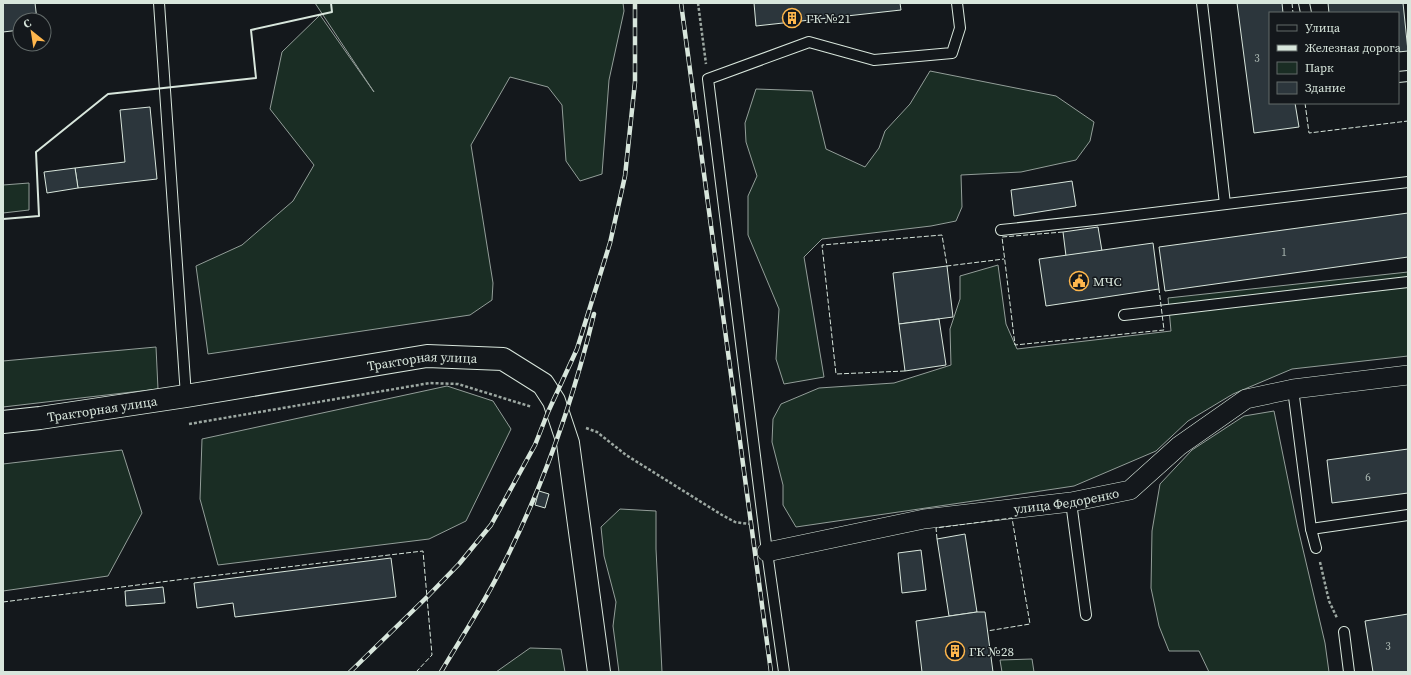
<svg xmlns="http://www.w3.org/2000/svg" width="1411" height="675" viewBox="0 0 1411 675" font-family="'Source Serif 4',serif">
	<rect width="100%" height="100%" fill="#14181c"/>
	<g fill="#1a2d24" stroke="#939e99">
		<polygon points="315,3 623,3 624,11 609,80 602,174 580,181 566,161 562,105 548,87 510,77 471,145 493,283 492,300 470,315 208,354 196,266 242,245 293,201 314,165 270,109 282,52 320,15 374,92"/>
		<polygon points="930,71 1056,96 1094,122 1090,141 1076,160 1021,172 961,175 962,207 956,221 931,226 822,239 804,257 824,377 784,384 776,359 779,309 748,235 748,196 757,176 746,142 745,123 756,89 812,91 826,149 865,167 879,148 885,131 910,104"/>
		<polygon points="29,183 29,210 3,213 3,185"/>
		<polygon points="998,265 1006,324 1017,349 1171,331 1168,298 1408,272 1408,356 1292,369 1233,394 1188,421 1156,451 1074,486 1001,497 796,527 783,505 783,485 772,442 773,419 781,404 819,388 894,383 951,365 950,329 960,299 960,276"/>
		<polygon points="156,347 158,389 3,407 3,361"/>
		<polygon points="447,386 493,401 511,429 466,521 429,539 218,565 200,499 202,439"/>
		<polygon points="1274,411 1297,524 1325,643 1329,672 1209,672 1199,651 1169,651 1159,626 1151,588 1152,531 1160,484 1192,450 1244,416"/>
		<polygon points="122,450 142,513 108,576 3,591 3,464"/>
		<polygon points="620,509 656,511 656,549 662,672 619,672 613,626 616,602 604,556 601,527"/>
		<polygon points="530,648 561,649 565,672 496,672"/>
		<polygon points="1032,659 1034,672 1002,672 1000,660"/>
	</g>
	<g fill="#2c363c" stroke="#d8e6dc">
		<polygon points="3,3 35,3 37,20 20,20 20,30 3,32"/>
		<polygon points="754,3 900,3 901,10 756,26"/>
		<polygon points="1237,3 1282,3 1283,13 1270,13 1270,103 1295,103 1299,127 1254,133"/>
		<polygon points="1328,3 1403,3 1408,51 1398,52 1398,13 1329,13"/>
		<polygon points="150,107 157,179 78,188 75,168 125,162 120,110"/>
		<polygon points="75,168 78,188 47,193 44,172"/>
		<polygon points="1072,181 1076,206 1014,216 1011,190"/>
		<polygon points="1408,213 1408,257 1165,291 1159,247"/>
		<polygon points="1098,227 1102,251 1066,256 1063,232"/>
		<polygon points="1153,243 1159,289 1046,306 1039,259"/>
		<polygon points="947,266 953,317 899,324 893,273"/>
		<polygon points="939,319 946,365 905,371 899,324"/>
		<polygon points="1408,449 1408,493 1332,503 1327,460"/>
		<polygon points="539,491 549,494 545,508 535,505"/>
		<polygon points="965,534 977,612 949,616 937,539"/>
		<polygon points="921,550 926,590 902,593 898,553"/>
		<polygon points="391,558 396,597 235,617 233,603 197,608 194,583"/>
		<polygon points="163,587 165,603 126,606 125,591"/>
		<polygon points="977,612 985,612 993,672 922,672 916,621"/>
		<polygon points="1408,614 1408,672 1373,672 1365,621"/>
	</g>
	<g fill="none" stroke-linecap="round" stroke-linejoin="round">
		<defs>
			<g id="lane">
				<polyline points="159,3 186,396"/>
				<polyline points="1202,3 1225,204"/>
				<polyline points="1304,3 1306,13"/>
				<polyline points="1398,77 1408,76"/>
				<polyline points="1001,230 1095,220 1408,182"/>
				<polyline points="1124,315 1408,282"/>
				<polyline points="1293,389 1311,529 1316,548"/>
				<polyline points="1071,502 1086,615"/>
				<polyline points="1311,529 1408,515"/>
				<polyline points="1344,632 1349,672"/>
				<polyline points="784,672 767,552 708,79 809,42 874,60 952,53 960,28 957,3"/>
			</g>
			<g id="street">
				<path id="s1" d="M767,552l157,-33 147,-17 59,-12 49,-44 67,-47 47,-10 115,-14"/>
			</g>
			<g id="secondary">
				<path id="s2" d="M3,422l37,-4 146,-22 241,-40 76,3 40,25 11,17 14,42 31,229"/>
			</g>
		</defs>
		<use href="#lane" stroke="#d8e6dc" stroke-width="12"/>
		<use href="#street" stroke="#d8e6dc" stroke-width="20"/>
		<use href="#secondary" stroke="#d8e6dc" stroke-width="24"/>
		<g stroke="#9da8a2" stroke-width="2.5" stroke-dasharray="3 2" stroke-linecap="butt">
			<polyline points="698,3 706,64"/>
			<polyline points="189,424 430,383 458,384 532,407"/>
			<polyline points="586,428 597,432 626,455 722,515 735,522 749,524"/>
			<polyline points="1320,562 1329,601 1337,618"/>
		</g>
		<use href="#lane" stroke="#14181c" stroke-width="10"/>
		<use href="#street" stroke="#14181c" stroke-width="19"/>
		<use href="#secondary" stroke="#14181c" stroke-width="22"/>
		<defs>
			<g id="rail">
				<polyline points="681,3 771,672"/>
				<polyline points="350,672 427,597 459,564 491,525 535,445 548,412 577,349 610,243 625,176 635,82 635,3"/>
				<path d="M441,672c20,-34 44,-70 61,-105 41,-80 71,-166 92,-253"/>
			</g>
		</defs>
		<use href="#rail" stroke="#d8e6dc" stroke-width="4.5"/>
		<use href="#rail" stroke="#14181c" stroke-width="3" stroke-dasharray="9" stroke-linecap="butt"/>
		<g stroke="#d8e6dc" stroke-width="1" stroke-dasharray="5 2" stroke-linecap="butt">
			<polyline points="1292,3 1293,13"/>
			<polyline points="1305,103 1309,133 1408,121"/>
			<polyline points="1063,232 1002,237 1015,345 1164,330 1159,289"/>
			<polyline points="905,371 836,374 822,245 942,235 947,266 1004,259"/>
			<polyline points="937,539 936,528 1012,518 1030,624 987,631"/>
			<polyline points="3,602 185,579 423,551 432,655 416,672"/>
		</g>
		<polyline stroke="#d8e6dc" stroke-width="2" points="3,219 39,216 36,152 108,94 256,78 251,30 332,12 331,3"/>
	</g>
	<defs>
		<symbol id="building-ring" viewBox="-11 -11 22 22"><circle r="9.5" fill="#14181c" stroke="#ffb74d" stroke-width="1.5"/><path d="M-4-6H4V6H1V3H-1V6H-4ZM-2.5-4.3h1.7v1.8h-1.7ZM.8-4.3h1.7v1.8H.8ZM-2.5-1h1.7V.8h-1.7ZM.8-1h1.7V.8H.8Z" fill="#ffb74d"/></symbol>
		<symbol id="civic-ring" viewBox="-11 -11 22 22"><circle r="9.5" fill="#14181c" stroke="#ffb74d" stroke-width="1.5"/><path d="M-.6-6.5H3V-4.5H.6V-3L4-1V1h2V6H-6V1h2V-1L-.6-3ZM-1.2 2.5V6h2.4V2.5Z" fill="#ffb74d"/></symbol>
	</defs>
	<g fill-rule="evenodd">
		<use href="#building-ring" x="781" y="7" width="22" height="22"/>
		<use href="#civic-ring" x="1068" y="270" width="22" height="22"/>
		<use href="#building-ring" x="944" y="640" width="22" height="22"/>
	</g>
	<g text-anchor="middle" dominant-baseline="central" stroke-width="3" stroke-linejoin="round" paint-order="stroke">
		<g font-size="11" fill="#adbab4">
			<text x="1257" y="58">3</text>
			<text x="1284" y="252">1</text>
			<text x="1368" y="477">6</text>
			<text x="1388" y="646">3</text>
		</g>
		<g font-size="13" fill="#d8e6dc" stroke="#14181c" text-anchor="start">
			<text x="806" y="18">ГК №21</text>
			<text x="1093" y="281">МЧС</text>
			<text x="969" y="651">ГК №28</text>
		</g>
		<g font-size="13" fill="#d8e6dc" stroke="#14181c">
			<text stroke="none"><textPath href="#s2" startOffset="424">Тракторная улица</textPath></text>
			<text stroke="none"><textPath href="#s2" startOffset="100">Тракторная улица</textPath></text>
			<text stroke="none"><textPath href="#s1" startOffset="304">улица Федоренко</textPath></text>
		</g>
	</g>
	<rect width="1411" height="675" fill="none" stroke="#d8e6dc" stroke-width="8"/>
	<rect x="1269" y="12" width="130" height="92" fill="#14181c" stroke="#626a69"/>
	<rect x="1277" y="25" width="20" height="6" fill="#14181c" stroke="#626a69"/>
	<text x="1305" y="32" font-size="12" fill="#d8e6dc">Улица</text>
	<rect x="1277" y="45" width="20" height="6" fill="#d8e6dc" stroke="#626a69"/>
	<text x="1305" y="52" font-size="12" fill="#d8e6dc">Железная дорога</text>
	<rect x="1277" y="62" width="20" height="12" fill="#1a2d24" stroke="#626a69"/>
	<text x="1305" y="72" font-size="12" fill="#d8e6dc">Парк</text>
	<rect x="1277" y="82" width="20" height="12" fill="#2c363c" stroke="#626a69"/>
	<text x="1305" y="92" font-size="12" fill="#d8e6dc">Здание</text>
	<g transform="translate(32 32) rotate(330)"><circle r="19" fill="#14181c" stroke="#626a69"/>
	<path d="M0-3L7 15L0 10L-7 15Z" fill="#ffb74d"/>
	<text y="-6" font-size="11" font-weight="bold" text-anchor="middle" fill="#d8e6dc">С</text>
	</g>
</svg>
